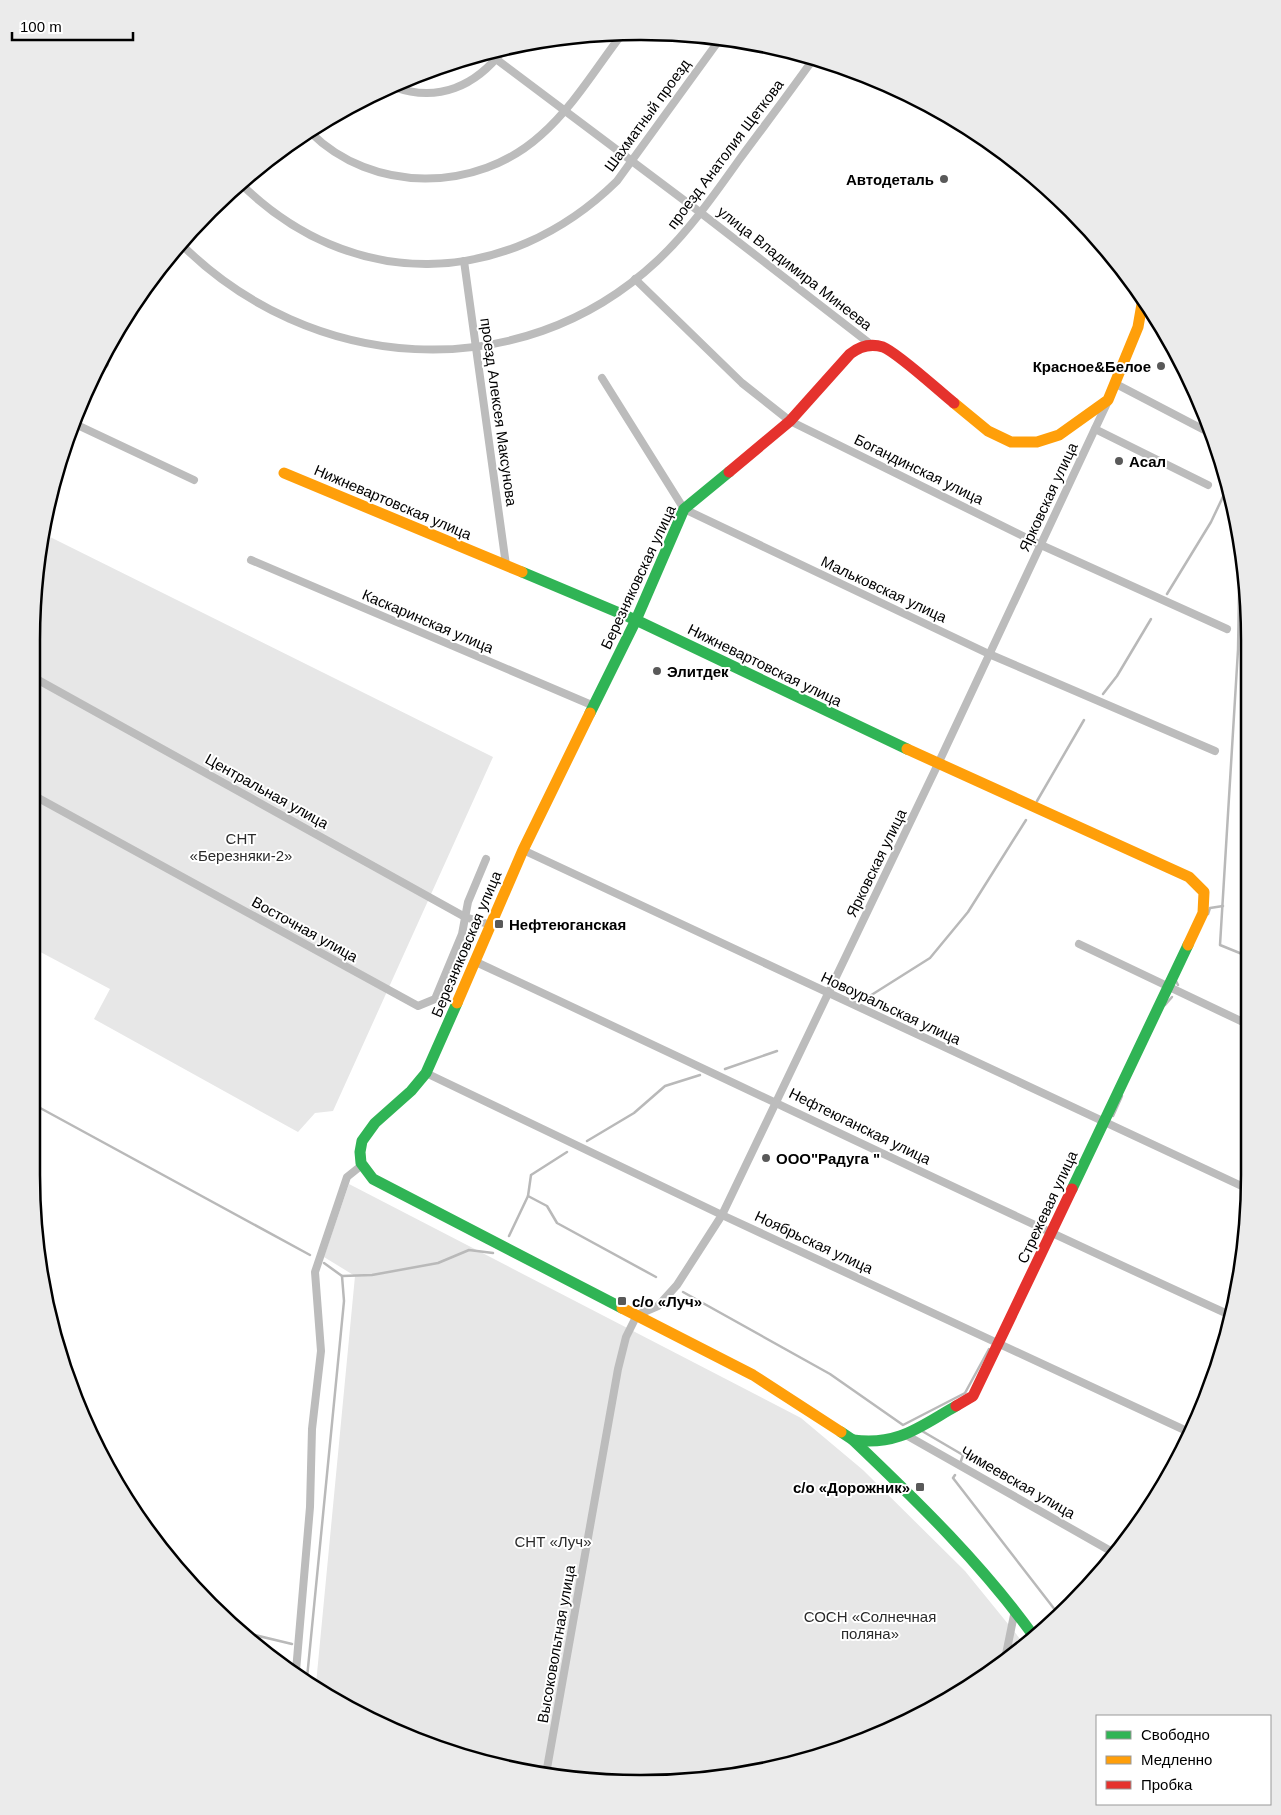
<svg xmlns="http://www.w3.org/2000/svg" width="1281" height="1815" viewBox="0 0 1281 1815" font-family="Helvetica,sans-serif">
	<rect width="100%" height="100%" fill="#fff"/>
	<g fill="#e7e7e7">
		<polygon points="42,533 493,757 333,1111 315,1113 298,1132 94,1019 110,989 31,947 31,640"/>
		<polygon points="349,1184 801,1418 863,1470 965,1571 1025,1645 945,1702 874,1737 720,1779 640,1784 522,1772 371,1721 316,1684 355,1276 324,1257"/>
	</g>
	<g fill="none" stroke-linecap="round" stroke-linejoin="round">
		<g stroke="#b9b9b9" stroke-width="2.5">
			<polyline points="1240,539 1238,650 1220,945 1247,956"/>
			<polyline points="1167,594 1211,522 1229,484"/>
			<polyline points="1103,694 1117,676 1151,619"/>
			<polyline points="1037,801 1084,720"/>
			<polyline points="1208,914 1210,908 1223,906"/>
			<polyline points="1175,979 1178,985"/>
			<polyline points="865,999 930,958 968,912 1026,820"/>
			<polyline points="1165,1005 1172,997"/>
			<polyline points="725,1069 777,1051"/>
			<polyline points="31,1103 310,1255"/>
			<polyline points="1113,1116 1122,1096"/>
			<polyline points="587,1141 634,1113 665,1086 700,1075"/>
			<polyline points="528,1196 547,1206 557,1223 656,1277"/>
			<polyline points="509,1236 528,1196 531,1175 567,1152"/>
			<polyline points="342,1276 372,1275 438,1263 469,1250 493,1253"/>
			<polyline points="683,1292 830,1374 903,1425 965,1393 989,1349"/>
			<polyline points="922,1431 963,1455 961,1461"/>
			<polyline points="955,1475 953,1478 1059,1615"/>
			<polyline points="238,1631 292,1644"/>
			<polyline points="307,1678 344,1301 342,1276 324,1263"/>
		</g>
		<g stroke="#bcbcbc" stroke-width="8">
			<polyline points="488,53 701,213 869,343"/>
			<path d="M394,87c44,16 82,-1 109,-37"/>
			<path d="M310,132c62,62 167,61 231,3 32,-28 55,-67 81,-101"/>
			<path d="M239,182c111,111 267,108 378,-1l103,-142"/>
			<path d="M180,243c129,130 339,147 477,18 32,-30 57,-66 82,-101 25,-34 51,-68 75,-102"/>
			<polyline points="464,261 506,565"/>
			<polyline points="635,279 742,383 790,421 1041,545 1227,629"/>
			<polyline points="100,362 105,364"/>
			<polyline points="602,378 684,509 989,654 1215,751"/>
			<polyline points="1116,384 1210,433"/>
			<polyline points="73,423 194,480"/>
			<polyline points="1095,429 1208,485"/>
			<polyline points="251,560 594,706"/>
			<polyline points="31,676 465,917 491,925"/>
			<polyline points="31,794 418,1006 435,999 462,934 468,902 486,859"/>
			<polyline points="523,850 1248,1189"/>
			<polyline points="1247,901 1247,904"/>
			<polyline points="1079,944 1247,1024"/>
			<path d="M476,962c252,117 503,239 756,354"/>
			<polyline points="426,1073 722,1215 1191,1433"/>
			<polyline points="906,1435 1116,1554"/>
			<polyline points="1005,1659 1015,1610"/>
			<polyline points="296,1671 310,1507 312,1429 321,1351 315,1272 347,1177 362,1165"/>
			<polyline points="546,1774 618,1369 626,1337 637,1315 658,1306 677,1285 722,1215 938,764 1108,401"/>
		</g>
		<g stroke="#30b455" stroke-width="11">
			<polyline points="522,572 636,620 907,749"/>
			<polyline points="590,713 636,620 684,509 729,472"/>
			<polyline points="457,1003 426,1073 411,1091 375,1123 362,1141 360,1152 361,1163 373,1179 622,1308"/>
			<polyline points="1072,1189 1188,945"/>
			<path d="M841,1432l12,8c65,62 130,125 182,198"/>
			<path d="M853,1440c45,6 66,-13 103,-34"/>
		</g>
		<g stroke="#ff9f0a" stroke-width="11">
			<polyline points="954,403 988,431 1011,442 1037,442 1059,435 1108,400 1138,327 1142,304"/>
			<polyline points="284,473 522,572"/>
			<polyline points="907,749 1189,877 1204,892 1203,913 1188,945"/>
			<polyline points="457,1003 523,850 590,713"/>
			<polyline points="622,1308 753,1375 841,1432"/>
		</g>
		<g stroke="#e5322d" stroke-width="11">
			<path d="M729,472l61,-51 60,-67c10,-8 20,-11 33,-7 15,6 56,44 71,56"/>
			<polyline points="956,1406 973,1396 1072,1189"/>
		</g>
	</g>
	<g fill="#595959" stroke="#fff" stroke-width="2">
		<circle cx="944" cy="179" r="5"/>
		<circle cx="1161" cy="366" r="5"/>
		<circle cx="1119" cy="461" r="5"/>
		<circle cx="657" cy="671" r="5"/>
		<rect x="494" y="919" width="10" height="10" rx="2.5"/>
		<circle cx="766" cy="1158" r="5"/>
		<rect x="617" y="1296" width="10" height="10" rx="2.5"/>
		<rect x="915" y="1482" width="10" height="10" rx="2.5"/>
	</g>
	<g text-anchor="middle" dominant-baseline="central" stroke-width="4" stroke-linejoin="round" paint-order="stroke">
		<g font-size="15" fill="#000" stroke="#fff">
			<text transform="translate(647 115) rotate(-54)">Шахматный проезд</text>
			<text transform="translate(725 154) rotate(-53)">проезд Анатолия Щеткова</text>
			<text transform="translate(795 268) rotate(38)">улица Владимира Минеева</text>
			<text transform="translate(499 412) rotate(82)">проезд Алексея Максунова</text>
			<text transform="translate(919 469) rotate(26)">Богандинская улица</text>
			<text transform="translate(1048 497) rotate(-65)">Ярковская улица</text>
			<text transform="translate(393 502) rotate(23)">Нижневартовская улица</text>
			<text transform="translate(638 577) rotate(-65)">Березняковская улица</text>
			<text transform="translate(884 589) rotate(25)">Мальковская улица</text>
			<text transform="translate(428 621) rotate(23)">Каскаринская улица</text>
			<text transform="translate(765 665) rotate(26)">Нижневартовская улица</text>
			<text transform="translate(267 791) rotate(29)">Центральная улица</text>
			<text transform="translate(876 863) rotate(-64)">Ярковская улица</text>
			<text transform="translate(305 929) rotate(29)">Восточная улица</text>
			<text transform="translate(466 944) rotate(-67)">Березняковская улица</text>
			<text transform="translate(891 1008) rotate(25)">Новоуральская улица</text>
			<text transform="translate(860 1126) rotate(26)">Нефтеюганская улица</text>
			<text transform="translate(1047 1207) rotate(-65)">Стрежевая улица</text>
			<text transform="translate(814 1242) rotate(25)">Ноябрьская улица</text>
			<text transform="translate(1018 1482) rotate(30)">Чимеевская улица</text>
			<text transform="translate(556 1644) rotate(-80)">Высоковольтная улица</text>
		</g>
		<g font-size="15" font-weight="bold" fill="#000" stroke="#fff" text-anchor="start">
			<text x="934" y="179" text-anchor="end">Автодеталь</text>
			<text x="1151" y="366" text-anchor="end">Красное&amp;Белое</text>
			<text x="1129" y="461">Асал</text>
			<text x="667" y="671">Элитдек</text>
			<text x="509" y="924">Нефтеюганская</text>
			<text x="776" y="1158">ООО"Радуга "</text>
			<text x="632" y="1301">с/о «Луч»</text>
			<text x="910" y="1487" text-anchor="end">с/о «Дорожник»</text>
		</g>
		<g font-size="15" fill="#2b2b2b" stroke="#fff">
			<text x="241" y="838">СНТ<tspan x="241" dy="17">«Березняки-2»</tspan></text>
			<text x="553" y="1541">СНТ «Луч»</text>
			<text x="870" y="1616">СОСН «Солнечная<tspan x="870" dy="17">поляна»</tspan></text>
		</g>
	</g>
	<path d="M0 0H1281V1815H0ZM640 40H641A600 600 0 0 1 1241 640V1175A600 600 0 0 1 641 1775H640A600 600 0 0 1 40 1175V640A600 600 0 0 1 640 40Z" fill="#ebebeb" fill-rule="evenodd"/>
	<path fill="none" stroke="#000" stroke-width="2.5" d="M640 40H641A600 600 0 0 1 1241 640V1175A600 600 0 0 1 641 1775H640A600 600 0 0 1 40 1175V640A600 600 0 0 1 640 40Z"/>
	<rect x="1096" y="1715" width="175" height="90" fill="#ffffff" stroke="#999999"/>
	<rect x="1106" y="1731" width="25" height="8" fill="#30b455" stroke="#999999"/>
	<text x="1141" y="1740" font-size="15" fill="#000000">Свободно</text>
	<rect x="1106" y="1756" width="25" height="8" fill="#ff9f0a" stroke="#999999"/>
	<text x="1141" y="1765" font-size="15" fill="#000000">Медленно</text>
	<rect x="1106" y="1781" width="25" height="8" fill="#e5322d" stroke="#999999"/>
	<text x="1141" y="1790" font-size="15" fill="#000000">Пробка</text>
	<path d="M12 32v8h121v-8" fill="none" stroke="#000000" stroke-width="2.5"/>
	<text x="20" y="32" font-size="15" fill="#000000" stroke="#ffffff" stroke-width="4" paint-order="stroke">100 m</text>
</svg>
